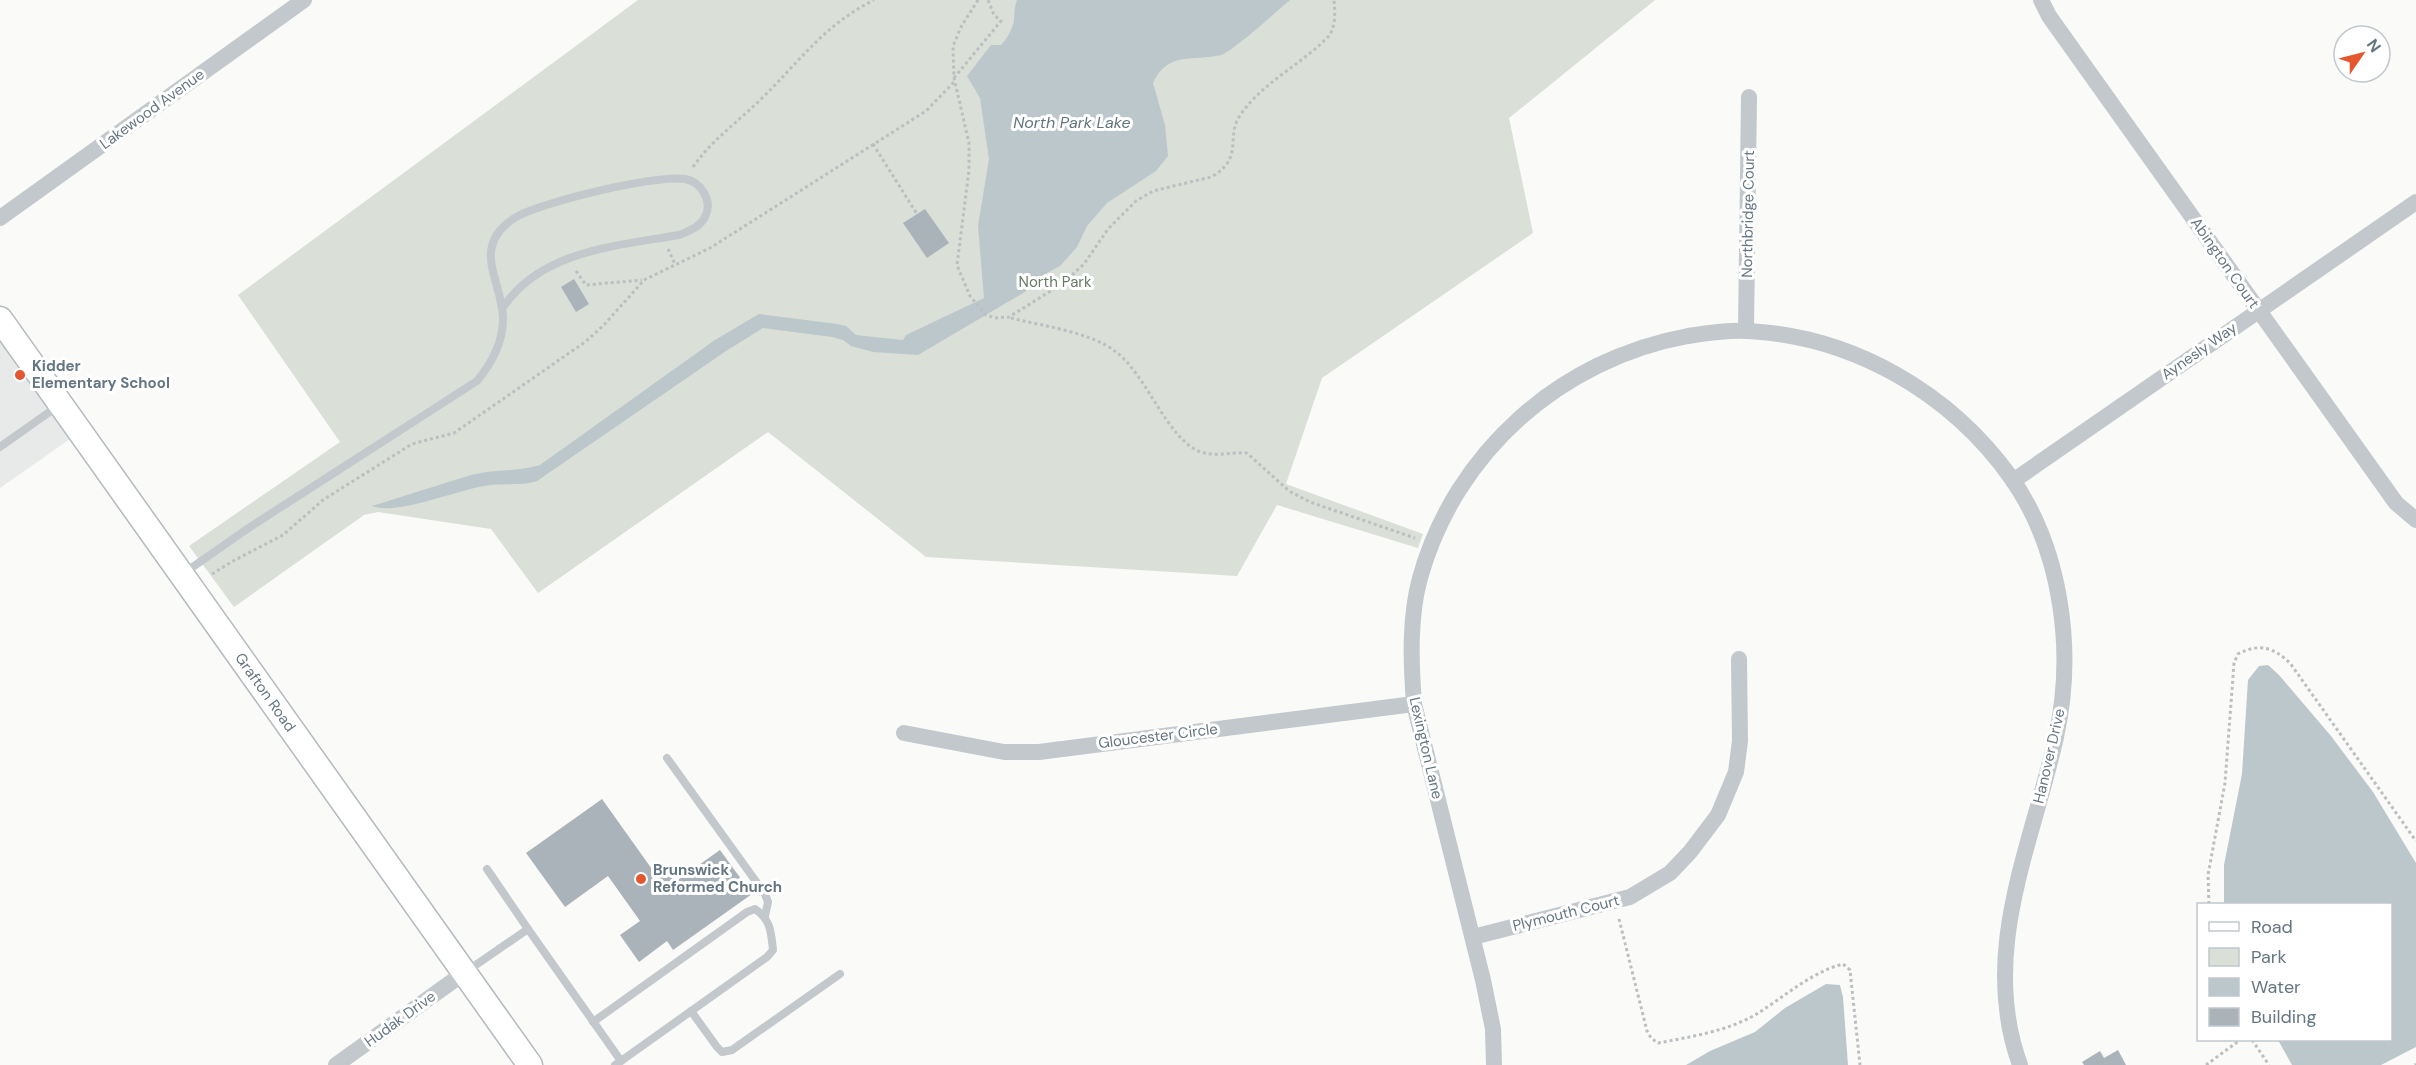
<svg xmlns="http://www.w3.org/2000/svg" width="2416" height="1065" viewBox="0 0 2416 1065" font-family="'DM Sans',sans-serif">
	<rect width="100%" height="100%" fill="#fafaf8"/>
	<polygon fill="#e8e9e9" points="0,319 80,432 0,488"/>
	<polygon fill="#dadfd7" points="638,0 1655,0 1509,118 1533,233 1322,378 1286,484 1423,534 1418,548 1277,505 1237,576 926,557 768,432 538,593 491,529 378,512 364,515 234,607 189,546 340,442 238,295"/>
	<g fill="#bbc7cb">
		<path d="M1017,0h273c-13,11 -57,51 -69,55 -29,7 -52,-5 -68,28l12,42 3,31 -12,15 -49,32 -20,23 -10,21 -17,19 -28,15 -7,11 -107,63 -45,-3 -22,-6 -8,-6 -11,-3 -69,-9 -37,23 -189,130c-15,5 -30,2 -46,4 -31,3 -92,31 -119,21l99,-31c23,-6 47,-3 69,-10l175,-125 44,-26 78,10 9,2 10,9 47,5 3,-5 78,-37 -6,-72 11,-67 -9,-61 -13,-22 24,-31h10c5,-5 13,-18 13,-26 1,-8 0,-11 3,-19z"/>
		<polygon points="2268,665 2279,675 2331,736 2373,792 2416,863 2416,1047 2381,1065 2292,1065 2278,1040 2390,1040 2390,904 2224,904 2224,865 2242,774 2248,680 2259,666"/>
		<polygon points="1826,984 1840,985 1843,997 1848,1065 1686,1065 1710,1051 1755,1032 1785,1008"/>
	</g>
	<g fill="#aab3b9">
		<polygon points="925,209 949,243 927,258 903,223"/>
		<polygon points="574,279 589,304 576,312 561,287"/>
		<polygon points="602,799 654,872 663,865 675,882 720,850 752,894 673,950 667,941 639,962 620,935 640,921 608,876 565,907 526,853"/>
		<polygon points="2118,1050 2126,1065 2084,1065 2082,1062 2100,1051 2104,1058"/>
	</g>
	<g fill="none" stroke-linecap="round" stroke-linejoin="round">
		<defs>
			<g id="secondary">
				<path id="s1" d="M0,319l530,746"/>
			</g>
		</defs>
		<use href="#secondary" stroke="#b3babf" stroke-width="27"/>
		<g stroke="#bbbfc2" stroke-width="3" stroke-dasharray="3 3" stroke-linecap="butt">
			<path d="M978,0l-17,27 -8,19 1,32 15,65v27l-12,95 13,31 16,19 9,3 14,-1 53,-33 22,-20 24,-35 28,-28 17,-10 58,-14c33,-18 15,-39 28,-60 22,-34 62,-52 90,-81 7,-11 6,-23 5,-36"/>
			<polyline points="954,78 1001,21 994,15 988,0"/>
			<polyline points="873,144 917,214"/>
			<path d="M693,167c18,-26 42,-43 65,-65 40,-38 64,-76 116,-102"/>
			<polyline points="668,249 675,264"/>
			<polyline points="576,271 586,285 642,280"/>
			<path d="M1011,318c31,8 80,14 105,34 31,23 52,89 85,100 16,5 31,0 46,1l42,38 21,11 105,36"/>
			<polyline points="212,574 233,561 283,535 323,500 412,444 454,433 585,342 603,326 644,280 710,248 926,111 955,81"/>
			<path d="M2209,904l-1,-29 17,-92 9,-120 4,-9c21,-11 35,-7 52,9l126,178"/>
			<path d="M1619,919l28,112 4,7 7,5c32,-6 69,-12 97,-28 28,-17 56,-43 88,-51l7,6 10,95"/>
			<polyline points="2252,1040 2269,1065"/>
			<polyline points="2206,1065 2240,1040"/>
			<polyline points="2415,1065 2416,1064"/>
		</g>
		<g stroke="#c3c8cc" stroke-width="8">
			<polyline points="0,447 58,406"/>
			<path d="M184,573l66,-46 227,-146c14,-17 26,-39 26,-62 0,-37 -33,-71 10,-100 23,-16 144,-45 172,-40 17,3 28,23 20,38 -5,10 -16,14 -26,18 -62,11 -139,15 -177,74"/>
			<polyline points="667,758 765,894 768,902 765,916"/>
			<polyline points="487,869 528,929"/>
			<polyline points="467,971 528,929 621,1061 615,1065"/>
			<polyline points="691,1011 717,1047 722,1052 732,1050 840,974"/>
			<path d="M593,1022l154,-110 8,-3c16,11 16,23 18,41l-6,7 -146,104"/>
		</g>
		<g stroke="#c3c8cc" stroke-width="16">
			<polyline points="2041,0 2049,16 2396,503 2416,520"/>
			<polyline points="0,218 304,0"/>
			<polyline points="1746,331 1749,97"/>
			<polyline points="2013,481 2416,202"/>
			<polyline points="904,733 1004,752 1039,752 1414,704"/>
			<polyline points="1473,937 1630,897 1670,873 1690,852 1718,815 1736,772 1740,741 1739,659"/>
			<polyline points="336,1065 464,973"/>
			<path d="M1494,1065l-1,-36 -10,-49 -69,-276c-3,-41 -5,-86 6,-126 35,-126 141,-219 268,-242 19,-3 40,-6 60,-5 105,5 203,62 264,148 50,72 63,173 44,258 -24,109 -77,215 -36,328"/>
		</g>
		<use href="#secondary" stroke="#fff" stroke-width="24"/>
	</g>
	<g fill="#e4572e" stroke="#fff" stroke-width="2">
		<circle cx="20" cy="375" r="6"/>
		<circle cx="641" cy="879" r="6"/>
	</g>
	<g text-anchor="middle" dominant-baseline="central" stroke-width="6" stroke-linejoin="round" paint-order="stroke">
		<g font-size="15" fill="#657683" stroke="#fff">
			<text transform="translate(152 109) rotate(-36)">Lakewood Avenue</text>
			<text transform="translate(1748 214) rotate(-89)">Northbridge Court</text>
			<text transform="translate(2225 263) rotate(55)">Abington Court</text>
			<text transform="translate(2199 351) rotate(-35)">Aynesly Way</text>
			<text stroke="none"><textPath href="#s1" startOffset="458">Grafton Road</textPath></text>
			<text transform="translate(1158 736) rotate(-7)">Gloucester Circle</text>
			<text transform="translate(1426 748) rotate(77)">Lexington Lane</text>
			<text transform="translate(2049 756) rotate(-77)">Hanover Drive</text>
			<text transform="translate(1566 913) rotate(-14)">Plymouth Court</text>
			<text transform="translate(400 1019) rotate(-36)">Hudak Drive</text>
		</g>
		<g font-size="15" fill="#687a64" stroke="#fff">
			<text x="1055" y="282">North Park</text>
		</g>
		<g font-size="15" font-weight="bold" fill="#657683" stroke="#fff" text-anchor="start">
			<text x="32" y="366">Kidder<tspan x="32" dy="17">Elementary School</tspan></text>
			<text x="653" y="870">Brunswick<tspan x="653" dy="17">Reformed Church</tspan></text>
		</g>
		<g font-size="16" font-style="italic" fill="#60757c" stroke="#fff">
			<text x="1072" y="122">North Park Lake</text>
		</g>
	</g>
	<rect x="2197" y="903" width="195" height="138" fill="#ffffff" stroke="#c1c8cd" stroke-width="1.5"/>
	<rect x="2209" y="922" width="30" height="9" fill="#ffffff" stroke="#c1c8cd" stroke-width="1.5"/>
	<text x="2251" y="933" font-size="18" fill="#657683">Road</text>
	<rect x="2209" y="948" width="30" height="18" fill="#dadfd7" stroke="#c1c8cd" stroke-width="1.5"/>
	<text x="2251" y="963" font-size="18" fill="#657683">Park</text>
	<rect x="2209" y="978" width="30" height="18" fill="#bbc7cb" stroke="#c1c8cd" stroke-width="1.5"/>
	<text x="2251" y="993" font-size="18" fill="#657683">Water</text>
	<rect x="2209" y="1008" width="30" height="18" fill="#aab3b9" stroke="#c1c8cd" stroke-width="1.5"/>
	<text x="2251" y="1023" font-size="18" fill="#657683">Building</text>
	<g transform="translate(2362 54) rotate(55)"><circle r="28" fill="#ffffff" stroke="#c1c8cd" stroke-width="1.5"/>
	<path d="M0-4.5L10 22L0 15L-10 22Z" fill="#e4572e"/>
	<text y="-9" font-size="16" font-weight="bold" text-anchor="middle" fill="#657683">N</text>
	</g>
</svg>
